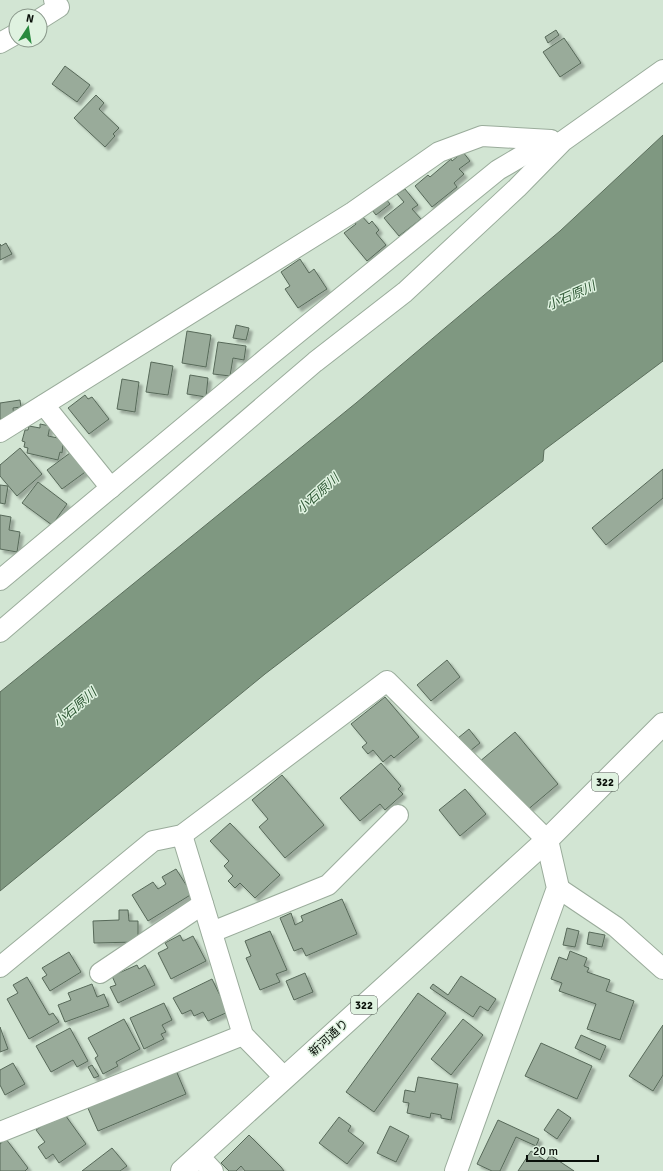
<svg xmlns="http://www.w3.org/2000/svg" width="663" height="1171" viewBox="0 0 663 1171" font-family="Signika,'Noto Sans JP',sans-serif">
	<defs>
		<filter id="shadow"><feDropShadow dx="3.5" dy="3.5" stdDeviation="1" flood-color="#0004"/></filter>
	</defs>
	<rect width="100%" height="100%" fill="#d2e5d3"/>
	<polygon fill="#7f9881" stroke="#5c6f5d" points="663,135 663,361 544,450 543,461 265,674 0,891 0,692 356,403 560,231"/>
	<g fill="#99ab9a" stroke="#576959" filter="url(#shadow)">
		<polygon points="556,30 559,35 548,43 545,37"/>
		<polygon points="564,38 581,63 560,77 543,52"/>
		<polygon points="65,66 90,85 77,102 52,84"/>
		<polygon points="96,95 104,103 99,109 119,128 113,134 115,136 105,147 74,118"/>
		<polygon points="463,152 470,161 459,169 464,174 454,183 457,187 432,207 415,186 428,175 430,177 451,159 452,161"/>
		<polygon points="405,189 418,205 412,209 421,219 399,236 384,218 404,202 397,194"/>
		<polygon points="386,199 390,204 376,215 372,210"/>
		<polygon points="361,215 369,224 372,221 379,230 376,233 386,245 367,261 344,233 356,224 354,221"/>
		<polygon points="6,243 12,254 0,260 0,244 1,246"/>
		<polygon points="300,259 309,273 314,269 327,289 298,308 285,289 290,286 281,272"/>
		<polygon points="236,325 249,328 246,340 233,338"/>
		<polygon points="187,331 211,335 206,367 182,363"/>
		<polygon points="218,342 246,346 244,360 233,358 230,376 213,374"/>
		<polygon points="151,362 173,366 168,395 146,392"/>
		<polygon points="190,375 208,378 206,397 187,394"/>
		<polygon points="122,379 139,382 135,412 117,409"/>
		<polygon points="85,395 88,399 92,397 109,419 89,434 68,408"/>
		<polygon points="20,400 21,407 13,408 14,417 0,419 0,403"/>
		<polygon points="40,424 50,426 48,436 63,439 62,443 63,444 62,453 60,452 58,460 27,453 28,448 24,447 25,442 22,441 25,430 28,430 29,426 40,428"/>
		<polygon points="20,448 42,474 17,496 0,476 0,465"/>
		<polygon points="74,450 88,470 62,489 47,470"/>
		<polygon points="663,469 663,498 606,545 592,528"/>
		<polygon points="38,482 67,504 52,525 22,503"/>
		<polygon points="0,485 8,486 5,504 0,503"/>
		<polygon points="0,515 11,517 9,530 20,532 17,552 0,549"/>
		<polygon points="447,660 460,677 431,701 417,685"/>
		<polygon points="385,697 419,737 394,758 391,755 383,762 373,750 368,754 362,747 367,743 351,724"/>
		<polygon points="469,729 480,743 470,751 458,738"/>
		<polygon points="515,732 558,784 525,812 479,762"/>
		<polygon points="381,763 401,786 398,789 403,794 385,810 380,804 360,821 340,798"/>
		<polygon points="282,775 324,825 285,858 259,827 268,819 252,800"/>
		<polygon points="465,789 486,814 460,836 439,810"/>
		<polygon points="230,823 280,875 255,898 240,883 235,888 228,881 233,876 224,866 229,861 210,841"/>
		<polygon points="176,869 192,894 148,921 132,895 153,882 158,889 166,884 162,877"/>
		<polygon points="342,899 357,934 306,956 302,948 294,951 280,918 291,913 295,925 303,921 301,916"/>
		<polygon points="119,910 128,910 129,921 138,921 138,942 94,943 93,921 119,920"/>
		<polygon points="567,928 579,931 575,947 563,945"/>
		<polygon points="270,931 287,970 276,974 280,982 260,990 246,958 251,956 245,941"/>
		<polygon points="589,932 605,935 602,947 587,944"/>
		<polygon points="180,935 183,941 193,936 206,961 171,979 158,953 168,948 165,943"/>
		<polygon points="570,951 587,958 584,966 589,968 587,972 610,980 606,991 634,1001 620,1040 587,1029 596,1004 559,991 562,983 551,979 559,957 567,960"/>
		<polygon points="69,952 81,972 50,991 42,978 47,975 42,968"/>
		<polygon points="137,965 139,969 145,965 155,985 118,1003 110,987 116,985 112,976"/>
		<polygon points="305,973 313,992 294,1000 286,981"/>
		<polygon points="461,976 496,999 488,1011 480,1006 473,1017 430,988 433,984 448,995"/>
		<polygon points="27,977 49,1015 53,1013 59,1022 29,1039 7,999 18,993 13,985"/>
		<polygon points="212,979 228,1012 208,1021 203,1012 194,1016 191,1010 182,1014 173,998"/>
		<polygon points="92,984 97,997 104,994 109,1006 65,1022 58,1005 71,1000 68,993"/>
		<polygon points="418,993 446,1013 374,1112 346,1092"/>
		<polygon points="164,1003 172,1020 162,1025 166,1032 161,1034 164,1039 144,1049 130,1018"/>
		<polygon points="124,1019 140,1049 116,1062 118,1066 103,1074 95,1058 98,1056 88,1038"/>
		<polygon points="463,1019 483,1035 451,1075 431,1059"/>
		<polygon points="663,1025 663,1075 653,1091 629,1076"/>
		<polygon points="0,1027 8,1049 0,1052"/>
		<polygon points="70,1028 88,1061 77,1067 73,1060 51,1072 36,1046"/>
		<polygon points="581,1035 606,1046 600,1060 575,1048"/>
		<polygon points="541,1043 592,1066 577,1099 525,1076"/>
		<polygon points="13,1063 25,1084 5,1095 0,1085 0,1070"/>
		<polygon points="92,1065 99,1076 94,1078 88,1067"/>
		<polygon points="175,1068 186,1094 98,1131 87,1106"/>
		<polygon points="418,1077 458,1084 451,1120 441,1118 441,1115 431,1113 430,1118 407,1113 409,1103 403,1102 405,1090 415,1092"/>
		<polygon points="558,1109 571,1118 557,1139 544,1130"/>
		<polygon points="63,1112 86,1144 59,1163 53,1154 46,1159 38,1147 45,1142 36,1130"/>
		<polygon points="339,1117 351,1126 348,1131 364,1143 347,1164 319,1143"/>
		<polygon points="498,1120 539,1139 536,1146 516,1137 500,1171 492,1171 477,1164"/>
		<polygon points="390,1126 409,1136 396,1162 377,1153"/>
		<polygon points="249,1135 281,1167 284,1171 245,1171 241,1166 236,1171 229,1171 221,1163"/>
		<polygon points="6,1139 28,1168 25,1171 0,1171 0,1144"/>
		<polygon points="112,1148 127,1166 120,1171 82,1171"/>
		<polygon points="531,1151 546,1161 550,1155 574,1171 518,1171"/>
	</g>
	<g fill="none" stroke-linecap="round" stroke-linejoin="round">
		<defs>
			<g id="minor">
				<polyline points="40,19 59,7 54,0"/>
				<polyline points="0,43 16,34"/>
				<polyline points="44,405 111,488"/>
				<polyline points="0,432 353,212 439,152 482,136 551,140"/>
				<polyline points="0,580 268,357 498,170 549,140"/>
				<polyline points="0,632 315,362 405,292 517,188 563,141 663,70"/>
				<polyline points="182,835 243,1035 285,1078"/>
				<polyline points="558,888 616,927 663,969"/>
				<polyline points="212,932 328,885 398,815"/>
				<polyline points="0,967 153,841 182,835 387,681 547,840"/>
				<polyline points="100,973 203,904"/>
				<polyline points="0,1132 243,1035"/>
				<polyline points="199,1156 213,1171"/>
			</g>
			<polyline id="tertiary" points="456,1171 558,888 547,840"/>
			<polyline id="trunk" points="182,1171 547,840 663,724"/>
		</defs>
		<use href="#minor" stroke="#9aac9b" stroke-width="22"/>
		<use href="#tertiary" stroke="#9aac9b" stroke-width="24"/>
		<use href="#trunk" stroke="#9aac9b" stroke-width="24"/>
		<use href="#minor" stroke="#fff" stroke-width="20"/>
		<use href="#tertiary" stroke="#fff" stroke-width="22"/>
		<use href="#trunk" stroke="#fff" stroke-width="22"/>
	</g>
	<g text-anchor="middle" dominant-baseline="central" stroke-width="3" stroke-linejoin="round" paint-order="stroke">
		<g fill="#dff2e0" stroke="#49534a" stroke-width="1">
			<rect x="592" y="773" width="26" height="18" rx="3"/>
			<rect x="351" y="996" width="26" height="18" rx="3"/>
		</g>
		<g font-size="11" font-weight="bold" fill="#090f09">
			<text x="605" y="782">322</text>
			<text x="364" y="1005">322</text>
		</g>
		<g font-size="12" fill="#090f09" stroke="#dff2e0">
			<text transform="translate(329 1038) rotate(-42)">新河通り</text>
		</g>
		<g font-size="13" font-style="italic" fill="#305936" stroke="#dff2e0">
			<text transform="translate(571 296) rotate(-24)">小石原川</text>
			<text transform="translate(318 494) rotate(-42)">小石原川</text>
			<text transform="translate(75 708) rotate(-41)">小石原川</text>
		</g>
	</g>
	<g transform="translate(28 28) rotate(12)"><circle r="19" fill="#dff2e0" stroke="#89978a"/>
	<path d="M0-3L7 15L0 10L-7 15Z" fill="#298a3e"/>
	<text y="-6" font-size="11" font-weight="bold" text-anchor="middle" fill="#090f09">N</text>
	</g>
	<path d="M527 1155v6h71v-6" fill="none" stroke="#090f09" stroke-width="2"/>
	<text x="533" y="1155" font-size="12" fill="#090f09" stroke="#dff2e0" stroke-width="3" paint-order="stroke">20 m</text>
</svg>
